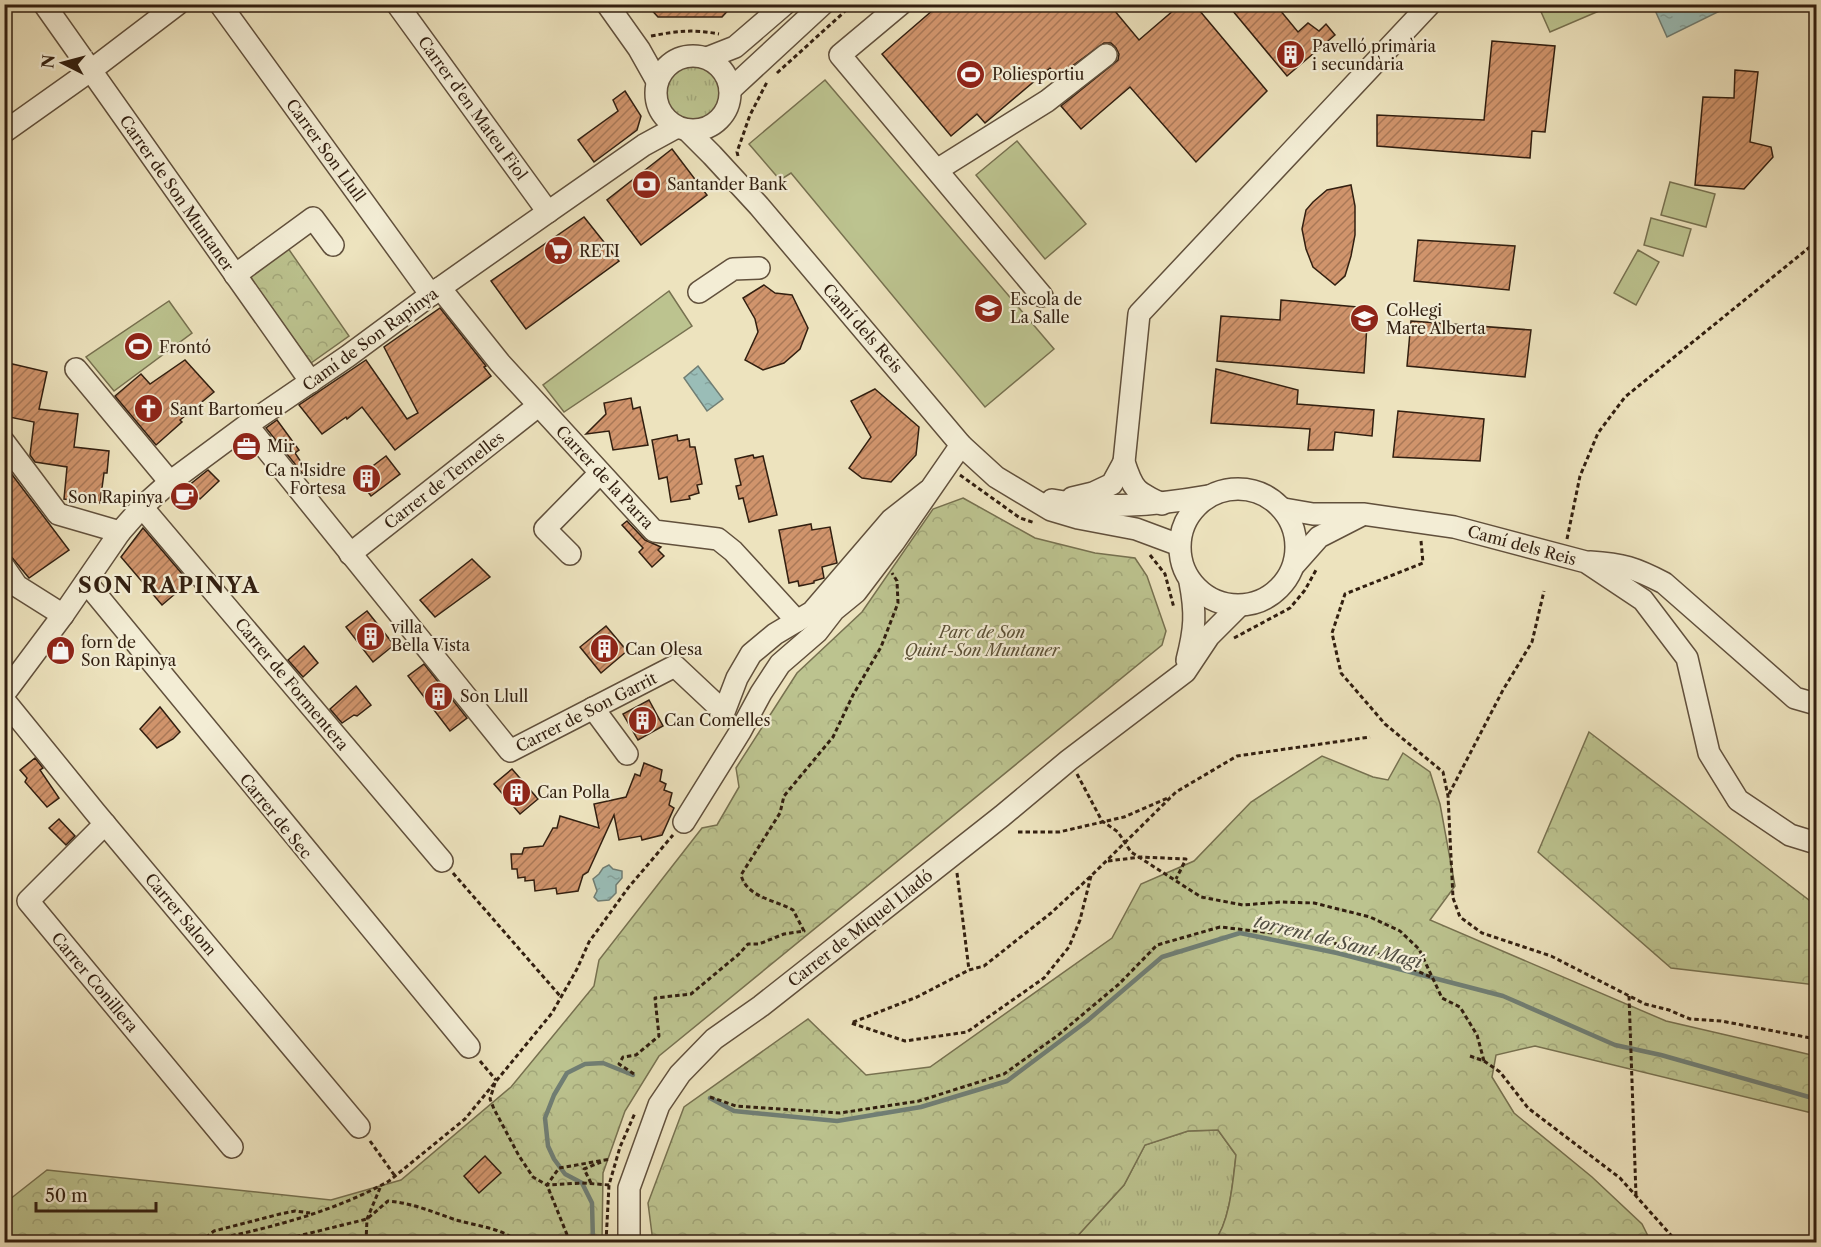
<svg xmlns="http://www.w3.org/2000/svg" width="1821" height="1247" viewBox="0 0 1821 1247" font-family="'Libre Caslon Text',serif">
	<defs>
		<pattern id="grass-tufts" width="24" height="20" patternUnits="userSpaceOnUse" patternTransform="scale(1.5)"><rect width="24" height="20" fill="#bcc38f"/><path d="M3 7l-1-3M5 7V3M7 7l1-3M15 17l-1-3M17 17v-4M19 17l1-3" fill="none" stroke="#a2a77a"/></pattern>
		<pattern id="forest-crowns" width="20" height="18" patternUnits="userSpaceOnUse" patternTransform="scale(1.5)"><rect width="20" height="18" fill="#bcc38f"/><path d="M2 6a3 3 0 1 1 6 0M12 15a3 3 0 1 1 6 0" fill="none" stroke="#a2a77a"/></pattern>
		<pattern id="water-ripples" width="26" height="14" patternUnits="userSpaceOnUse" patternTransform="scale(1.5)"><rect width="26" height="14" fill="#9abdb7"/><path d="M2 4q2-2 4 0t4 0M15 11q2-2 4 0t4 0" fill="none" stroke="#85a29c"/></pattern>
		<pattern id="building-hatch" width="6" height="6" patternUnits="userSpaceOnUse" patternTransform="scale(1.5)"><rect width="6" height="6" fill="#d0946c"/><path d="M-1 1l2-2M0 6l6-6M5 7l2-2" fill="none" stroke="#a97857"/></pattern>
	</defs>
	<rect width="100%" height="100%" fill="#ede3be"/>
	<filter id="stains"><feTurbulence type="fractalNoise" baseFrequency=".00333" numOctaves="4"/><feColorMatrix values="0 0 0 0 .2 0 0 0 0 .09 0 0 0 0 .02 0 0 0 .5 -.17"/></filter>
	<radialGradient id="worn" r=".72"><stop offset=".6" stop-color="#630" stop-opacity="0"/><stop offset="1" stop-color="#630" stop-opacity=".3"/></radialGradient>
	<g fill="url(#grass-tufts)" stroke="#777150" stroke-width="1.5">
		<circle cx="694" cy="91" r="29"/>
		<path d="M1218,1130l18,25c-3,25 -6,67 -22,87h-142l52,-57 21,-40 43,-14z"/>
	</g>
	<g fill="url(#forest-crowns)" stroke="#777150" stroke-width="1.5">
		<polygon points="283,241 349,336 311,363 244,269"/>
		<polygon points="963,498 1035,538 1095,553 1135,558 1147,576 1166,631 1162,645 659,1056 625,1111 603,1173 602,1242 5,1242 5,1203 47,1170 331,1200 401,1180 511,1087 594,986 599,960 702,828 717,825 739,787 736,768 797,673 862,612 933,509"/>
		<polygon points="1589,732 1809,900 1816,902 1816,985 1671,968 1538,852"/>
		<path d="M1403,753l27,19 10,32 15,82 -25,34 236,101 150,35v58l-281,-68 -39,9 -4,22 22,36 78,64 50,47 9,18h-437c16,-20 19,-61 22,-87l-18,-25 -30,1 -43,14 -21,40 -52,57h-419l-5,-39 36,-96 124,-88 58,56 64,-8 182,-129 29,-54 53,-23 57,-59 71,-46 51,21 15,3z"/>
	</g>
	<g fill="#bcc38f" stroke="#777150" stroke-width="1.5">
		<polygon points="1538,5 1613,5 1550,32"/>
		<polygon points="825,80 1054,349 985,407 791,173 780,180 749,144"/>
		<polygon points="1017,141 1086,224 1045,259 976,175"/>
		<polygon points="1670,182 1715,194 1706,227 1661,215"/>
		<polygon points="1651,218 1691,229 1683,256 1644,245"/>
		<polygon points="1638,250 1659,262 1636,305 1614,293"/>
		<polygon points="669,291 692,326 564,412 543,385"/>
		<polygon points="169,301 192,333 114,391 86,357"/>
	</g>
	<g fill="url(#water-ripples)" stroke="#707e74" stroke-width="1.5">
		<polygon points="1722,4 1724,9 1667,37 1654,8 1662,5"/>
		<polygon points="698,366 723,399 707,411 684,378"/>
		<polygon points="609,865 613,869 622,871 622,878 616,885 616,893 609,900 598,901 594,897 597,891 593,879 599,874 603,868"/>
	</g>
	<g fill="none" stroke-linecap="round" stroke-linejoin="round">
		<g stroke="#707e74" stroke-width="4.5">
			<polyline points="710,1098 734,1111 837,1121 921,1107 1007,1081 1087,1021 1162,957 1240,933 1337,953 1503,996 1615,1045 1661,1055 1816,1099"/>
			<polyline points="593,1242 592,1203 582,1183 565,1174 554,1159 548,1146 545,1118 554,1095 567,1073 585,1064 603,1063 633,1075"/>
		</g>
	</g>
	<g fill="url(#building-hatch)" stroke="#321f10" stroke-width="1.5">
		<polygon points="646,4 734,4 722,17 658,17"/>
		<polygon points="940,4 1109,4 1139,40 1181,4 1194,4 1267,91 1196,162 1130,87 1081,129 1061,106 1118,60 1119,54 1116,48 1111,43 1104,43 1057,77 1050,68 985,123 977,114 951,136 882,54"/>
		<polygon points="1227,4 1275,4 1298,32 1308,23 1319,31 1326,24 1335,35 1287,76"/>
		<polygon points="1492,41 1555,46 1545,132 1532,131 1530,158 1377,146 1377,115 1484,120"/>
		<polygon points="1735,70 1758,72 1750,142 1771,147 1773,157 1744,189 1695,185 1703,97 1734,98"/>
		<polygon points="625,91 641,116 637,130 594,162 578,140 618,111 613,100"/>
		<polygon points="672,149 707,195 641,245 607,200"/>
		<polygon points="1351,185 1355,206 1355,235 1351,256 1345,276 1335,285 1313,267 1306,249 1302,229 1306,210 1313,202 1327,190"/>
		<polygon points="584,217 619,261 526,329 491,281"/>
		<polygon points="1418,240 1515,246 1509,290 1414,281"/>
		<polygon points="764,285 775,293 792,295 808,328 800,349 784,363 763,370 745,360 758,332 755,319 743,298"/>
		<polygon points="1281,300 1368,308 1364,373 1217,361 1221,316 1280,320"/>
		<polygon points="440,308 486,366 484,367 491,376 395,450 362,407 347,419 346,417 322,434 299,405 366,360 407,419 418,413 384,347"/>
		<polygon points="1411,321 1531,330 1525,377 1407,366"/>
		<polygon points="185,360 214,392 180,420 182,422 156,445 115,396 141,374 150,384"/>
		<polygon points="4,362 47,372 39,409 78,414 74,447 109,451 107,473 104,473 100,503 64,499 67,467 35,462 30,455 34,422 4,416"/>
		<polygon points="1216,369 1298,390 1297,404 1374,410 1372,436 1335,432 1333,450 1308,450 1310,429 1211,423"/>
		<polygon points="875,389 919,427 916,455 891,482 862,478 849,468 871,437 851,401"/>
		<polygon points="631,398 633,409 640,407 648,445 613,450 609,431 586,434 606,414 604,403"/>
		<polygon points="1398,411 1484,419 1480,461 1393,457"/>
		<polygon points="277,420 299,450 295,453 307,471 303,474 266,428"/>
		<polygon points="677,435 678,441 689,439 690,447 695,447 702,484 697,485 699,493 689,496 690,499 671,502 667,477 659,479 652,440"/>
		<polygon points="753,455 754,458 763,456 777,515 749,522 743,498 739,499 736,486 741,485 735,459"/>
		<polygon points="386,456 400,474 371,496 357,478"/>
		<polygon points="4,464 69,550 29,578 4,548"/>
		<polygon points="208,470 219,481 200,499 188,486"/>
		<polygon points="627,521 645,540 661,547 658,550 664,556 652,567 639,552 643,548 622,525"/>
		<polygon points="811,524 812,530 830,527 837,563 822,567 824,578 814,581 814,583 799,586 798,581 789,583 779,530"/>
		<polygon points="143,528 189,582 162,605 121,557"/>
		<polygon points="472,559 490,577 435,617 420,600"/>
		<polygon points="367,611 394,645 373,662 346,627"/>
		<polygon points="606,626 627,651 601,673 580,647"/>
		<polygon points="304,646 318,663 303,677 288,660"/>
		<polygon points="424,664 467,718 450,731 408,676"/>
		<polygon points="356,686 371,705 357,716 354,715 342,723 330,709"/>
		<polygon points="649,700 663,726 638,740 623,714"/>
		<polygon points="160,707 180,732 173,739 157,748 140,729"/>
		<polygon points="35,758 43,768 40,770 59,798 47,807 25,782 27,778 20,770"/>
		<polygon points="644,763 662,770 660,781 666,784 664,790 672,793 669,805 674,808 662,835 642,840 641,836 619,840 614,815 588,872 583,875 578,891 557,894 556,888 535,891 534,880 525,881 525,877 518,878 517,869 512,869 511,854 522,854 524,848 543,846 553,828 557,828 560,816 599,828 594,804 626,797 635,774 640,776"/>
		<polygon points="512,769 538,799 520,814 494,784"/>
		<polygon points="59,819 75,836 66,845 49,828"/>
		<polygon points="485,1156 501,1173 479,1193 464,1176"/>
	</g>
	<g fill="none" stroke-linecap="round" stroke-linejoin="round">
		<defs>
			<g id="minor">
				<polyline points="44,4 311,382"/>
				<polyline points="220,4 431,295"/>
				<polyline points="397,4 548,212"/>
				<polyline points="607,4 639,49 657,81"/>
				<polyline points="901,4 840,55 1042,296"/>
				<circle cx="693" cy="93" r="37"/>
				<polyline points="707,58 735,47 785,4"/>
				<polyline points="730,90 823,4"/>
				<polyline points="687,130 712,155 759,206 961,445 996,477 1051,510 1078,518 1136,529 1179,545"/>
				<polyline points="4,132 90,71 178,4"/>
				<polyline points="937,170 1047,101 1106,55"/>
				<polyline points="235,275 313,218 333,245"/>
				<polyline points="440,288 500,363 654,531 718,539 733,551 797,621"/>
				<polyline points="699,292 733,269 759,268"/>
				<polyline points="76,369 170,482"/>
				<polyline points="247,425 510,751 675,666 724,712 737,678 751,654 775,634 812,612 891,520 928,491"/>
				<polyline points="4,442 58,514 120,532"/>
				<circle cx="1238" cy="547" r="58"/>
				<polyline points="1072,498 1093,493 1112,484 1124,462"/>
				<path d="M1052,500c52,10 104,5 156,-4"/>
				<path d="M1162,504c-26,-12 -29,-14 -38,-42l15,-148 291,-310"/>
				<polyline points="142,507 442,861"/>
				<polyline points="1284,509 1313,514 1363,514 1454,527 1586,562 1643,600 1687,658 1709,753 1738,800 1790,835 1816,843"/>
				<polyline points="350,554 538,406"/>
				<polyline points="570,554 545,529 600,473"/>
				<path d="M1590,562c33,2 45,6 74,21l131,115 21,6"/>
				<polyline points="1295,564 1319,537 1360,516"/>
				<polyline points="4,567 17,586 63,615"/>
				<polyline points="86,582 469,1047"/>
				<path d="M1187,660c8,-31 9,-47 3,-78"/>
				<polyline points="4,694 63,615 120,532 142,507 170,482 247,425 348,356 440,288 548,212 644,145 677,127"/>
				<polyline points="4,700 95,812 359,1127"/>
				<polyline points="593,708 627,754"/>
				<polyline points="684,822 740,732 761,693 780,664 817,632 834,610 856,592 894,542 961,445"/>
				<polyline points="105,824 28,901 232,1147"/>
				<polyline points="629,1242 629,1188 659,1105 680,1074 714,1039 761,1006 1002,816 1069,760 1185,672 1209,636 1239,606"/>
			</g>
		</defs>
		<use href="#minor" stroke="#61503c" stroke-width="24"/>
		<g stroke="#321f10" stroke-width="3" stroke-dasharray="4.5 3" stroke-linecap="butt">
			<path d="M651,36c27,-5 40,-7 68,-2"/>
			<polyline points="777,73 853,4"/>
			<polyline points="738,156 737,152 750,115 767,82"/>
			<polyline points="960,475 1020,518 1035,523"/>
			<polyline points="1567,539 1580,476 1598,433 1625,397 1816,242"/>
			<polyline points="1421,541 1423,563 1345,594 1332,633 1341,673 1385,724 1443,772 1448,796 1453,898 1460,917 1482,933 1551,956 1645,1004 1669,1010 1690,1019 1721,1021 1816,1039"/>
			<polyline points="1150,555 1165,574 1174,608"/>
			<polyline points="1234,638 1290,608 1305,590 1316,570"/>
			<polyline points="1077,774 1102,821 1118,832 1131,852 1201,897 1243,905 1281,902 1314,903 1370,917 1400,931 1419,949 1442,998 1460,1007 1477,1035 1484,1061 1470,1056"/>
			<polyline points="1449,794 1503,690 1532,642 1544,591"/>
			<polyline points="1018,832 1059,832 1124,817 1170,797"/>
			<polyline points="1108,861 1141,857 1186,859 1176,879"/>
			<polyline points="453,873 561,997"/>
			<polyline points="957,873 969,970"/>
			<polyline points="1091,876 1080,920 1069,947 1044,978 967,1032 905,1041 851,1023 917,997 969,970 984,966 1051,913 1091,876 1176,792 1237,756 1370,737"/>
			<polyline points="1629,996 1636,1195"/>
			<polyline points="480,1061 496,1080"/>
			<polyline points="1484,1061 1500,1072 1528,1108 1620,1178 1677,1242"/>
			<path d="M634,1074l-15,-10 4,-7 13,-2 23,-19 -4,-38 36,-4 48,-40 9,-10h11l25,-10 20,-3 -11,-21c-17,-10 -46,-12 -52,-35l39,-62 4,-17 49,-59 20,-42 28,-48 17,-44 -1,-22 -5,-8"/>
			<polyline points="495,1083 490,1099 494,1109 519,1156 533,1177 547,1185 582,1183 610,1185"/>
			<polyline points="710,1097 736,1106 840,1113 919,1101 1004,1074 1057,1036 1119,984 1157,945 1220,927 1307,937 1376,953 1433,978"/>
			<polyline points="370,1141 395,1176"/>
			<polyline points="591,1183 584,1169 601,1162"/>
			<polyline points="200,1242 214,1231 280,1214 295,1211 310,1213"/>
			<path d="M202,1242c64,-13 130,-29 187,-61l76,-62 87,-106 25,-44 12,-27 39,-54 45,-53"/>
			<path d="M274,1242l93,-23 21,-18c24,2 45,11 68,19 21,6 46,8 62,22"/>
			<polyline points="366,1242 367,1219 380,1188"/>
			<polyline points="570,1242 547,1185 559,1168 611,1159"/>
			<polyline points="606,1242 609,1185 620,1147 635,1113"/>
		</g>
		<use href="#minor" stroke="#f3edd5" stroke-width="21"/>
	</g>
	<defs>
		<symbol id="building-disc" viewBox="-11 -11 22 22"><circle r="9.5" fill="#8f2418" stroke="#f3edd5"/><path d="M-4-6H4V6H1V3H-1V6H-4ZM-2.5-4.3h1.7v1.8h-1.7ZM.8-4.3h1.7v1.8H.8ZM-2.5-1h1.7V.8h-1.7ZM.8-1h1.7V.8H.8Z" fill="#fff"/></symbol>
		<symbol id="stadium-disc" viewBox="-11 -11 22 22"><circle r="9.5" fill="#8f2418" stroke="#f3edd5"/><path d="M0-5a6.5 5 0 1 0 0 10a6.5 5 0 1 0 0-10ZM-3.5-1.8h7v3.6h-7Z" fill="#fff"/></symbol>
		<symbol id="bank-disc" viewBox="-11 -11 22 22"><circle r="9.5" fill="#8f2418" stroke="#f3edd5"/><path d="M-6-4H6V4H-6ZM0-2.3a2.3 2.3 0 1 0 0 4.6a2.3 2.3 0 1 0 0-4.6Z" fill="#fff"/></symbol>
		<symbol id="supermarket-disc" viewBox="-11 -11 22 22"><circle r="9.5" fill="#8f2418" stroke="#f3edd5"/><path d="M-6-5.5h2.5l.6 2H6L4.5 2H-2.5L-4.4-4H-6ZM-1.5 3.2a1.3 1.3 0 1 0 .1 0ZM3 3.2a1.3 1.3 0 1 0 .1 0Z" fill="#fff"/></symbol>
		<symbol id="school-disc" viewBox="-11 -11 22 22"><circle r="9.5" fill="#8f2418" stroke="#f3edd5"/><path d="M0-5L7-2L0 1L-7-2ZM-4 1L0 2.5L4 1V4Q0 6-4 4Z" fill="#fff"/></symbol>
		<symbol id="church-disc" viewBox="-11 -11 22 22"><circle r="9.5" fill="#8f2418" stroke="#f3edd5"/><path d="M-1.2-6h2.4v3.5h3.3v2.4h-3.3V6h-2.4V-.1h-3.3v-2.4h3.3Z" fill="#fff"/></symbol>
		<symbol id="office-disc" viewBox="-11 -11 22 22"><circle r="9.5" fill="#8f2418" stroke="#f3edd5"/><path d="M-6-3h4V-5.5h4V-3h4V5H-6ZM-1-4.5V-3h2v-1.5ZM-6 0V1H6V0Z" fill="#fff"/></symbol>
		<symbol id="cafe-disc" viewBox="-11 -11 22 22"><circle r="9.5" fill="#8f2418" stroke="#f3edd5"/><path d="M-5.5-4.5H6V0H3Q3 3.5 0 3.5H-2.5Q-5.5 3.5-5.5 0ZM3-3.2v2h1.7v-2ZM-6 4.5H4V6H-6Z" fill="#fff"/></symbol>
		<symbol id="shop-disc" viewBox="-11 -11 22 22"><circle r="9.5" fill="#8f2418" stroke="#f3edd5"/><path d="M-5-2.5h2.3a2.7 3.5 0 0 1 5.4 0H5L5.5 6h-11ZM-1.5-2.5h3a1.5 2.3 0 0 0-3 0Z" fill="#fff"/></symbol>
	</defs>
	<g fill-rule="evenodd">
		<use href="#building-disc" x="1274" y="38" width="33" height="33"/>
		<use href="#stadium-disc" x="954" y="58" width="33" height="33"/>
		<use href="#bank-disc" x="630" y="168" width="33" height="33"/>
		<use href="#supermarket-disc" x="542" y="234" width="33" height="33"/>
		<use href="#school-disc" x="972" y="292" width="33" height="33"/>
		<use href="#school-disc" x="1348" y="302" width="33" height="33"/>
		<use href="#stadium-disc" x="122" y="330" width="33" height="33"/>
		<use href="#church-disc" x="132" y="392" width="33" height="33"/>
		<use href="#office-disc" x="230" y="430" width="33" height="33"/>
		<use href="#building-disc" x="350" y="462" width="33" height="33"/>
		<use href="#cafe-disc" x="168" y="480" width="33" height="33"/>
		<use href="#building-disc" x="354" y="620" width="33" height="33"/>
		<use href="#building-disc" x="588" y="632" width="33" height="33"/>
		<use href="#shop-disc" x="44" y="634" width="33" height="33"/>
		<use href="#building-disc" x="422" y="680" width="33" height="33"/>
		<use href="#building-disc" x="626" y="704" width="33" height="33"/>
		<use href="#building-disc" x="500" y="776" width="33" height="33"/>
	</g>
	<g text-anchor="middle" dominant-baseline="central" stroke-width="4.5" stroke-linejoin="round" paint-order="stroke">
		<g font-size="16" fill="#321f10" stroke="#f3edd5" text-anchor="start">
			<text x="1312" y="46">Pavelló primària<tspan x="1312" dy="18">i secundària</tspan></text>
			<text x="992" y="74">Poliesportiu</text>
			<text x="667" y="184">Santander Bank</text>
			<text x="579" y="251">RETI</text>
			<text x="1010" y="299">Escola de<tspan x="1010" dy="18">La Salle</tspan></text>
			<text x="1386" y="310">Col·legi<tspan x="1386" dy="18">Mare Alberta</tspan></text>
			<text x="159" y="347">Frontó</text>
			<text x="170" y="409">Sant Bartomeu</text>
			<text x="267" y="446">Mir</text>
			<text x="346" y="470" text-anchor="end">Ca n'Isidre<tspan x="346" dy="18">Fortesa</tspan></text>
			<text x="163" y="497" text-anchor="end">Son Rapinya</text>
			<text x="391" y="627">villa<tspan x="391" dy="18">Bella Vista</tspan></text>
			<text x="81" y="642">forn de<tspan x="81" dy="18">Son Rapinya</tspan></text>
			<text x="625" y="649">Can Olesa</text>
			<text x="460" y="696">Son Llull</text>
			<text x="664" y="720">Can Comelles</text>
			<text x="537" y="792">Can Polla</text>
		</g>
		<g font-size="16" fill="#321f10" stroke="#f3edd5">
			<text transform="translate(473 108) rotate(54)">Carrer d'en Mateu Fiol</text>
			<text transform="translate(326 150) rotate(54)">Carrer Son Llull</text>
			<text transform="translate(177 193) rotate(55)">Carrer de Son Muntaner</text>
			<text transform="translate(863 328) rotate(49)">Camí dels Reis</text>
			<text transform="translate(370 339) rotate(-36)">Camí de Son Rapinya</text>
			<text transform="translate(605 477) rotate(47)">Carrer de la Parra</text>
			<text transform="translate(444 480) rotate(-38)">Carrer de Ternelles</text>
			<text transform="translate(1522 545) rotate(15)">Camí dels Reis</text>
			<text transform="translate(292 684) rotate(50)">Carrer de Formentera</text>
			<text transform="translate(586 712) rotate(-27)">Carrer de Son Garrit</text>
			<text transform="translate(276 816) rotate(51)">Carrer de Sec</text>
			<text transform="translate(181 914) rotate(50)">Carrer Salom</text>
			<text transform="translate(860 928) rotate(-38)">Carrer de Miquel Lladó</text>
			<text transform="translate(95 982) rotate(50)">Carrer Conillera</text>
		</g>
		<g font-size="16" font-style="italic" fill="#5b5036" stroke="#f3edd5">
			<text x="982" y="632">Parc de Son<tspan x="982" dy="18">Quint-Son Muntaner</tspan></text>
		</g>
		<g font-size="18" font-style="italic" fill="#514e42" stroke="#f3edd5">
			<text transform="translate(1338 942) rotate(14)">torrent de Sant Magí</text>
		</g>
		<g font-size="22" font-weight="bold" letter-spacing="1.5" fill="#321f10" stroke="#f3edd5">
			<text x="169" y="585">SON RAPINYA</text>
		</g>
	</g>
	<rect width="1821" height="1247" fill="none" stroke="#ede3be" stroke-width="24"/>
	<rect x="6" y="6" width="1809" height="1235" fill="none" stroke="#321f10" stroke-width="3"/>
	<rect x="12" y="12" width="1797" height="1223" fill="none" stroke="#321f10" stroke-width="1.5"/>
	<g transform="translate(63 63) rotate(276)" stroke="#f3edd5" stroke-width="4.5" paint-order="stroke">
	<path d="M0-4.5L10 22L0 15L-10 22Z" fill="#321f10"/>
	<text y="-9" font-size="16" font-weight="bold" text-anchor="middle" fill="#321f10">N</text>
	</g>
	<path d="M36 1202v9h120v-9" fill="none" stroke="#321f10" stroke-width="3"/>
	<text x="45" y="1202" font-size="18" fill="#321f10" stroke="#f3edd5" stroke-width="4.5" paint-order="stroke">50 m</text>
	<rect width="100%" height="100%" filter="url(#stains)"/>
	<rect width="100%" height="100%" fill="url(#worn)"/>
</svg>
